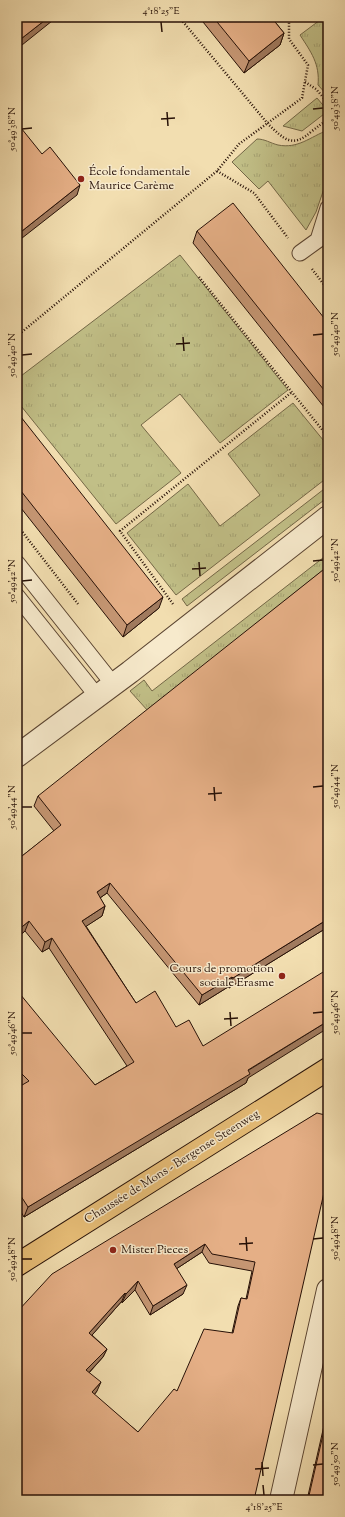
<svg xmlns="http://www.w3.org/2000/svg" width="345" height="1517" viewBox="0 0 345 1517" font-family="'Sorts Mill Goudy',serif">
	<defs>
		<pattern id="grass-tufts" width="24" height="20" patternUnits="userSpaceOnUse"><rect width="24" height="20" fill="#c1bf87"/><path d="M3 7l-1-3M5 7V3M7 7l1-3M15 17l-1-3M17 17v-4M19 17l1-3" fill="none" stroke="#a6a373"/></pattern>
	</defs>
	<rect width="100%" height="100%" fill="#f2deb0"/>
	<filter id="stains"><feTurbulence type="fractalNoise" baseFrequency=".005" numOctaves="4"/><feColorMatrix values="0 0 0 0 .2 0 0 0 0 .09 0 0 0 0 .02 0 0 0 .5 -.17"/></filter>
	<radialGradient id="worn" r=".72"><stop offset=".6" stop-color="#630" stop-opacity="0"/><stop offset="1" stop-color="#630" stop-opacity=".3"/></radialGradient>
	<g fill="url(#grass-tufts)" stroke="#746847">
		<path d="M324,17h4v79l-10,-11c2,-21 -7,-33 -18,-50z"/>
		<polygon points="317,98 328,111 302,131 283,126"/>
		<path d="M328,130v47l-12,35 -10,18 -38,-49 -9,8 -27,-27 25,-23c8,0 13,4 21,6 20,4 32,-8 50,-15z"/>
		<polygon points="180,255 288,390 220,443 180,394 141,425 181,473 116,524 17,401 17,379"/>
		<polygon points="293,403 328,446 328,477 176,595 127,533 188,484 220,526 260,495 228,454"/>
		<polygon points="328,486 328,497 187,606 182,599"/>
		<polygon points="328,554 328,566 148,711 130,691 144,680 152,691"/>
	</g>
	<g fill="none" stroke-linecap="round" stroke-linejoin="round">
		<defs>
			<g id="service">
				<polyline points="300,253 318,240 328,208"/>
				<polyline points="17,563 113,684"/>
				<polyline points="17,596 97,696"/>
			</g>
			<g id="minor">
				<polyline points="17,756 130,672 328,517"/>
				<polyline points="281,1500 328,1290"/>
			</g>
			<polyline id="primary" points="17,1265 328,1069"/>
		</defs>
		<use href="#service" stroke="#5a4431" stroke-width="17"/>
		<use href="#minor" stroke="#5a4431" stroke-width="24"/>
		<use href="#primary" stroke="#271107" stroke-width="24"/>
		<g stroke="#271107" stroke-width="2.5" stroke-dasharray="1 2" stroke-linecap="butt">
			<path d="M179,17l89,107c16,15 24,25 44,7 6,-4 9,-8 16,-10"/>
			<polyline points="305,82 316,89 328,103"/>
			<polyline points="217,171 254,193 288,238"/>
			<polyline points="312,269 328,290"/>
			<polyline points="199,277 328,437"/>
			<polyline points="17,336 217,171 239,144 302,98 308,65 289,39 289,18"/>
			<polyline points="17,525 78,604"/>
			<polyline points="173,604 120,531 292,392"/>
		</g>
		<use href="#service" stroke="#f7eacc" stroke-width="15"/>
		<use href="#minor" stroke="#f7eacc" stroke-width="22"/>
		<use href="#primary" stroke="#e9bf78" stroke-width="22"/>
	</g>
	<g fill="#c59673" stroke="#271107" fill-rule="evenodd">
		<polygon points="199,17 271,17 284,33 280,45 244,73"/>
		<polygon points="197,231 328,323 328,412 193,243"/>
		<polygon points="17,412 159,608 123,637 17,503"/>
		<polygon points="38,796 328,927 229,988 228,987 199,1005 107,893 100,898 105,906 102,916 86,926 136,1003 176,1027 248,1078 246,1083 24,1217 17,1205 17,1088 20,1086 17,1082 17,996 95,1085 127,1066 49,948 42,952 25,931 17,938 17,860 54,831 34,806"/>
		<path d="M317,1113l-63,387h-237v-188zM202,1252l7,11 43,8 -6,28 -5,-1 -3,8 -6,27 -94,99 -44,-37 3,-4 -8,-18 14,-16 4,-8 -15,-14 30,-34v2l13,-13 15,25 33,-21 -7,-25z"/>
		<polygon points="328,1408 328,1500 307,1500"/>
	</g>
	<g fill="#a07a5e" stroke="#271107">
		<polygon points="49,17 57,17 17,49 17,42"/>
		<polygon points="284,33 280,45 244,73 249,61"/>
		<polygon points="80,185 77,195 17,242 17,235"/>
		<polygon points="163,597 159,608 123,637 127,625"/>
		<polygon points="110,883 107,893 94,902 97,892"/>
		<polygon points="105,906 102,916 79,931 82,921"/>
		<polygon points="328,919 328,927 229,988 233,978"/>
		<polygon points="29,921 25,931 17,938 17,931"/>
		<polygon points="52,938 49,948 42,952 45,942"/>
		<polygon points="232,977 228,987 199,1005 202,995"/>
		<polygon points="328,1021 328,1028 248,1078 246,1083 24,1217 28,1207"/>
		<polygon points="205,1244 202,1252 170,1273 174,1264"/>
		<polygon points="138,1281 135,1290 122,1303 126,1294"/>
		<polygon points="187,1285 183,1294 150,1315 153,1306"/>
		<polygon points="125,1293 122,1301 86,1342 89,1333"/>
		<polygon points="107,1349 103,1357 83,1379 86,1370"/>
		<polygon points="101,1382 97,1391 89,1401 92,1392"/>
	</g>
	<g fill="#e5af86" stroke="#271107" fill-rule="evenodd">
		<polygon points="17,17 49,17 17,42"/>
		<polygon points="213,17 271,17 284,33 249,61"/>
		<polygon points="17,123 42,154 50,147 80,185 17,235"/>
		<polygon points="233,203 328,323 328,395 197,231"/>
		<polygon points="17,412 163,597 127,625 17,486"/>
		<polygon points="328,566 328,919 233,978 232,977 202,995 110,883 97,892 105,906 82,921 136,1003 155,991 176,1027 189,1020 203,1046 328,969 328,1021 248,1070 250,1074 28,1207 17,1190 17,1088 29,1081 17,1069 17,996 20,994 95,1085 134,1062 52,938 45,942 29,921 17,931 17,860 61,825 38,796"/>
		<path d="M317,1113l8,2 3,5v55l-74,325h-237v-188l35,-38zM205,1244l7,10 43,8 -8,37 -6,-1 -8,35 -29,-4 -27,62 -3,-2 -36,43 -46,-40 9,-10 -15,-12 21,-21 -18,-16 36,-40 1,1 12,-13 15,25 34,-21 -13,-21z"/>
		<polygon points="328,1413 328,1500 308,1500"/>
	</g>
	<path fill="none" stroke="#271107" stroke-width="1.5" d="M161,22l1,10M313,109l10,-1M167,112l1,14M161,119l14,-1M22,129l10,-1M313,335l10,-1M183,337l1,14M176,344l14,-1M22,355l10,-1M313,561l10,-1M199,562l1,14M192,569l14,-1M22,581l10,-1M214,787l1,14M313,787l10,-1M208,794l14,-1M22,807h10M230,1012l1,14M313,1013l10,-1M224,1019l14,-1M22,1033h10M246,1237l1,14M313,1239l10,-1M239,1244l14,-1M22,1259h10M262,1462l1,14M313,1465l10,-1M255,1469l14,-1M263,1485l1,10"/>
	<g fill="#8f2418" stroke="#f7eacc" stroke-width="1.5">
		<circle cx="81" cy="179" r="4"/>
		<circle cx="282" cy="976" r="4"/>
		<circle cx="113" cy="1250" r="4"/>
	</g>
	<g text-anchor="middle" dominant-baseline="central" stroke-width="3" stroke-linejoin="round" paint-order="stroke">
		<g font-size="12" fill="#271107" stroke="#f7eacc" text-anchor="start">
			<text x="89" y="172">École fondamentale<tspan x="89" dy="14">Maurice Carème</tspan></text>
			<text x="274" y="969" text-anchor="end">Cours de promotion<tspan x="274" dy="14">sociale Erasme</tspan></text>
			<text x="121" y="1250">Mister Pieces</text>
		</g>
		<g font-size="12" fill="#271107" stroke="#f7eacc">
			<text transform="translate(172 1167) rotate(-32)">Chaussée de Mons - Bergense Steenweg</text>
		</g>
	</g>
	<rect width="345" height="1517" fill="none" stroke="#f2deb0" stroke-width="44"/>
	<rect x="22" y="22" width="301" height="1473" fill="none" stroke="#271107" stroke-width="1.5"/>
	<g font-size="10" text-anchor="middle" fill="#271107">
		<text x="161" y="14">4°18'25"E</text>
		<text transform="translate(334 108) rotate(-90)" y="4">50°49'38"N</text>
		<text transform="translate(11 129) rotate(-90)" y="4">50°49'38"N</text>
		<text transform="translate(334 334) rotate(-90)" y="4">50°49'40"N</text>
		<text transform="translate(11 355) rotate(-90)" y="4">50°49'40"N</text>
		<text transform="translate(334 560) rotate(-90)" y="4">50°49'42"N</text>
		<text transform="translate(11 581) rotate(-90)" y="4">50°49'42"N</text>
		<text transform="translate(334 786) rotate(-90)" y="4">50°49'44"N</text>
		<text transform="translate(11 807) rotate(-90)" y="4">50°49'44"N</text>
		<text transform="translate(334 1012) rotate(-90)" y="4">50°49'46"N</text>
		<text transform="translate(11 1033) rotate(-90)" y="4">50°49'46"N</text>
		<text transform="translate(334 1238) rotate(-90)" y="4">50°49'48"N</text>
		<text transform="translate(11 1259) rotate(-90)" y="4">50°49'48"N</text>
		<text transform="translate(334 1464) rotate(-90)" y="4">50°49'50"N</text>
		<text x="264" y="1510">4°18'25"E</text>
	</g>
	<rect width="100%" height="100%" filter="url(#stains)"/>
	<rect width="100%" height="100%" fill="url(#worn)"/>
</svg>
